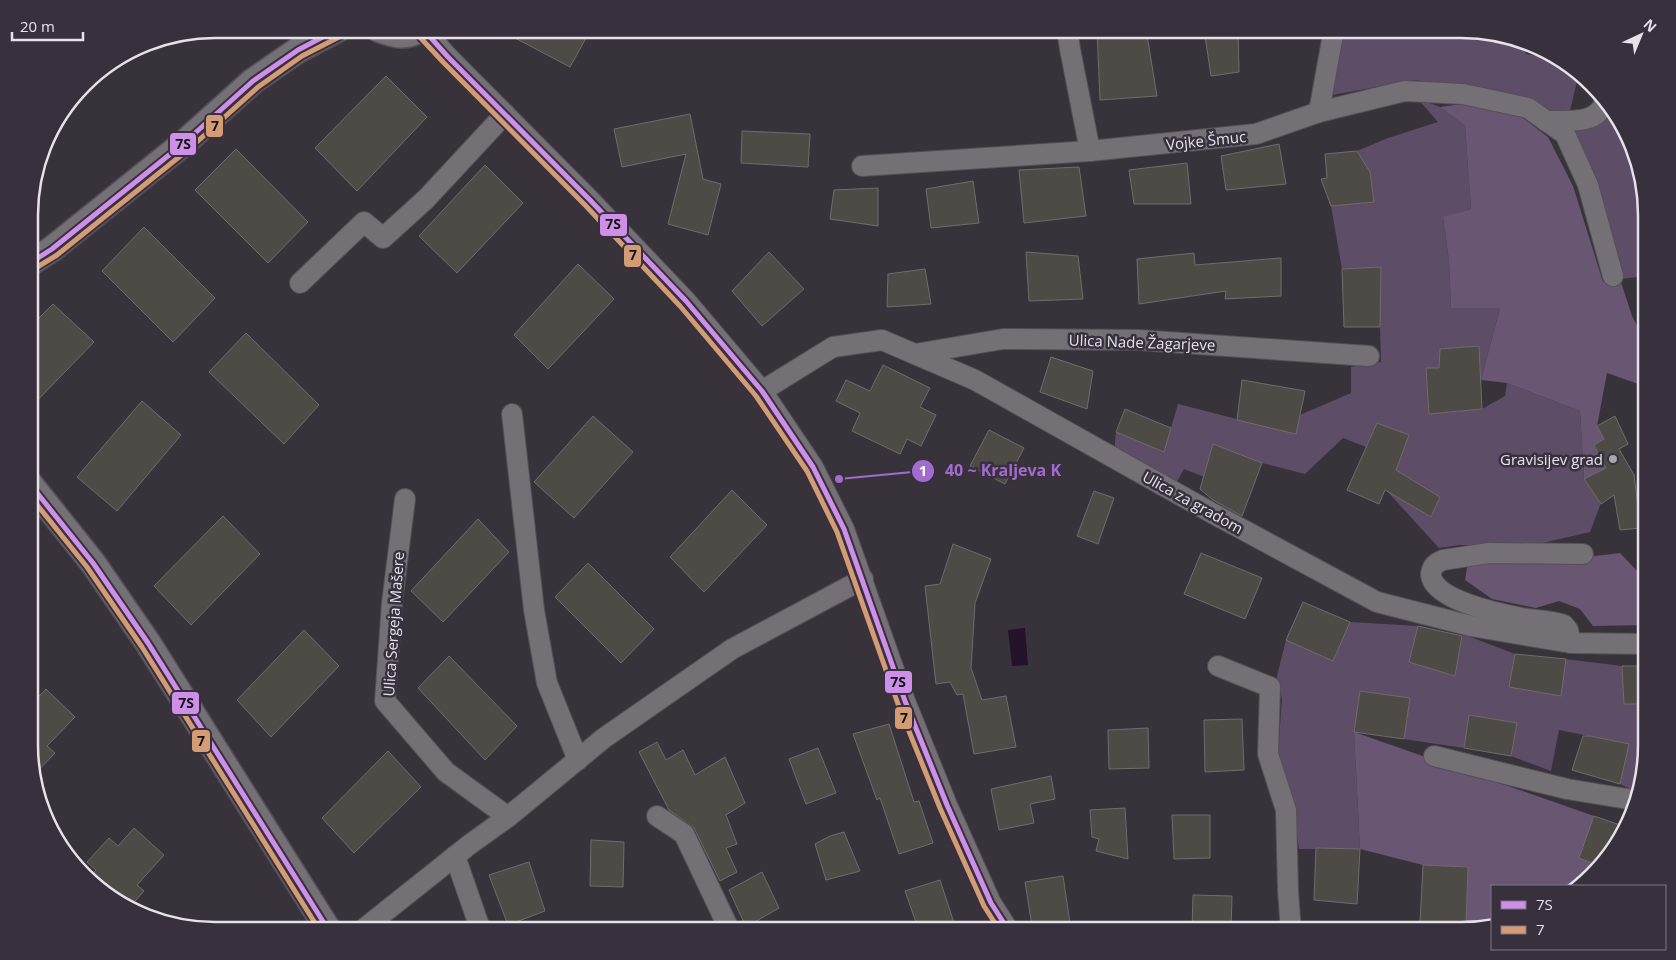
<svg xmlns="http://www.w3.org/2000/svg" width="1676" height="960" viewBox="0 0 1676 960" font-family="'Open Sans',sans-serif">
	<rect width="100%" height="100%" fill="#38333a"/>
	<g fill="#5e4d67">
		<polygon points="1342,29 1462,29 1510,35 1527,42 1526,54 1561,60 1578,76 1570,111 1550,112 1514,95 1415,80 1332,95"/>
		<polygon points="1417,98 1440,107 1465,126 1471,209 1443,218 1449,261 1451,308 1500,308 1481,380 1479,346 1440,349 1439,368 1426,368 1429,414 1482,409 1505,396 1507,383 1580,411 1584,479 1601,503 1590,532 1534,545 1459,545 1439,548 1387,491 1431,517 1440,497 1396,470 1409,435 1377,423 1366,447 1343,438 1305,474 1262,463 1213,444 1204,477 1184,469 1174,487 1114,453 1116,432 1164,452 1178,404 1296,434 1300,415 1351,393 1351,367 1381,362 1380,327 1381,267 1342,269 1331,206 1374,202 1370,172 1357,151 1388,138 1438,122"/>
		<polygon points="1611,106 1616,112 1637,155 1647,202 1647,276 1620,279 1571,131"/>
		<polygon points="1350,622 1418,626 1410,662 1454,676 1463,634 1515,654 1509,687 1561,695 1565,659 1622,666 1624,703 1647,704 1647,757 1637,792 1620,784 1629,744 1559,730 1551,771 1511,756 1517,723 1469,715 1464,748 1404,739 1410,698 1361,691 1354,732 1360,849 1299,849 1293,806 1278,753 1282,699 1276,680 1286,640 1333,661"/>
	</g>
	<g fill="#695672">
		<polygon points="1469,103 1523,118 1548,137 1573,186 1603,282 1620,279 1632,316 1642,335 1647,334 1647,387 1607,373 1597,426 1604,439 1594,446 1606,468 1584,479 1580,411 1507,383 1481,380 1500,308 1451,308 1449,261 1443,217 1471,209 1465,126 1440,107"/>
		<polygon points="1620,553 1642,576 1647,573 1647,625 1593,626 1580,609 1559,601 1536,608 1492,599 1465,580 1467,567 1493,559 1558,564 1579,558"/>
		<polygon points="1354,732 1594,816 1580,858 1597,865 1577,886 1492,886 1492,927 1473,931 1419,931 1420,922 1466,924 1468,867 1423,865 1360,849"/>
	</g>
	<polygon fill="#24122b" points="1025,628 1028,665 1012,666 1008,630"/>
	<g fill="#4e4a45" stroke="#706c6c">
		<polygon points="498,29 591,29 570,67"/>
		<polygon points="1097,29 1146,29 1157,96 1100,100"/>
		<polygon points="1204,29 1238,29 1239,72 1211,76"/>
		<polygon points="386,76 427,117 357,191 315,148"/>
		<polygon points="690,114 703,179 721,184 708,235 668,224 686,154 622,167 614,129"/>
		<polygon points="742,131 810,134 808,167 741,163"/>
		<polygon points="1279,144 1286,184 1226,190 1221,156"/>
		<polygon points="236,149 308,222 268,263 195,190"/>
		<polygon points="1357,151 1370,172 1374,202 1331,206 1321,179 1327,178 1325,154"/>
		<polygon points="1187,163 1191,204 1134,204 1129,170"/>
		<polygon points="485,165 523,203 457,273 419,236"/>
		<polygon points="1079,167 1086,216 1024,223 1019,170"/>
		<polygon points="973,181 979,223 931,228 926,189"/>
		<polygon points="878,188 878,226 830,219 834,190"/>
		<polygon points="144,227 215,298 173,342 102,271"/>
		<polygon points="769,252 804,289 762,326 732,291"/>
		<polygon points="1026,252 1078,256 1083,299 1029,301"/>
		<polygon points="1194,253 1195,265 1281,258 1281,296 1225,299 1226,291 1139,304 1137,259"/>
		<polygon points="578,264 614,299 548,369 514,335"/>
		<polygon points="1381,267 1380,327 1344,327 1342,269"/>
		<polygon points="925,269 931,304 887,307 888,274"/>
		<polygon points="53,304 94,342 30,408 30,327"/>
		<polygon points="246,333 319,405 284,444 209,372"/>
		<polygon points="1479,346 1482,409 1429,414 1426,368 1439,368 1440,349"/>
		<polygon points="1051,357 1093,371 1087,409 1040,392"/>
		<polygon points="883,365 930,388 920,407 936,415 921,446 907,439 900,454 852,431 860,413 836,401 846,380 870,391"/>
		<polygon points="1242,380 1305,391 1296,434 1237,420"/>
		<polygon points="142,401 181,435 117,511 77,477"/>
		<polygon points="1125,409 1171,428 1164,452 1116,432"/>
		<polygon points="593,416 633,452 574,518 534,482"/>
		<polygon points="1615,416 1628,444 1619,449 1634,475 1641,528 1620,530 1614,495 1601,504 1584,479 1606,468 1594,445 1604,439 1597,426"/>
		<polygon points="1377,423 1409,435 1396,470 1440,497 1431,517 1385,490 1379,504 1347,490"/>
		<polygon points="989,430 1024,448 1005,484 970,466"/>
		<polygon points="1213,444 1262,463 1242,516 1213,500 1200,489"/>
		<polygon points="732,490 767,525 704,592 670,557"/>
		<polygon points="1094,491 1114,498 1098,544 1077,536"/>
		<polygon points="223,516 260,554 191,625 154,586"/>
		<polygon points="478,519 509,552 443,622 411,591"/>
		<polygon points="953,544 991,559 975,603 971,668 982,700 1006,696 1016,747 974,754 963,694 957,695 950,682 936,684 925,586 940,584"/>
		<polygon points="1201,553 1262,578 1245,619 1184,594"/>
		<polygon points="588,563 654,629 621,663 555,597"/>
		<polygon points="1303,602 1350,622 1333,661 1286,640"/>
		<polygon points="1418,626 1462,636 1455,676 1409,662"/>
		<polygon points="304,630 339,666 271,737 237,700"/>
		<polygon points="1515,654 1566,659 1561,696 1509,687"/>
		<polygon points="449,656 517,726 485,760 418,688"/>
		<polygon points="1622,666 1647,666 1647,704 1624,704"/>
		<polygon points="46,689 75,717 47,746 55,753 33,776 30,769 30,706"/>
		<polygon points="1360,691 1410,698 1404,739 1354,732"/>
		<polygon points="1469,715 1517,723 1511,756 1464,748"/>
		<polygon points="1242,719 1244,770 1205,772 1204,720"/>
		<polygon points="889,724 914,802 919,801 933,843 899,854 880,798 877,800 853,734"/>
		<polygon points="1148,728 1149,768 1109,769 1108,730"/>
		<polygon points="1583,736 1590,736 1629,744 1620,784 1572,770"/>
		<polygon points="657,742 666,760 683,750 695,775 725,757 745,803 726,815 737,844 726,848 737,872 720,881 694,828 669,810 639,752"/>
		<polygon points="818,748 836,793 806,804 789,759"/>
		<polygon points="388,751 421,787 354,853 322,818"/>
		<polygon points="1051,776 1055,799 1030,804 1034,823 999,830 991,789"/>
		<polygon points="1125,808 1128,859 1096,851 1099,839 1092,837 1090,810"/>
		<polygon points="1172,815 1210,815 1210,858 1174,859"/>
		<polygon points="1594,816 1626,827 1622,838 1597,865 1579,858"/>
		<polygon points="134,828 164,855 137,885 144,891 128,909 122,906 90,877 96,870 87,862 109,838 118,846"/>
		<polygon points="844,832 860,871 826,880 815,844 830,836"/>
		<polygon points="591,840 624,842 623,887 590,886"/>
		<polygon points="1316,848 1360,849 1357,904 1314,900"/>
		<polygon points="529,862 545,911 508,925 489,875"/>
		<polygon points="1423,865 1468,867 1466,924 1420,922"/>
		<polygon points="762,872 779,908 746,927 729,890"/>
		<polygon points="1063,876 1070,923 1032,926 1025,882"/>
		<polygon points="940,880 955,926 937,931 919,931 905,891"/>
		<polygon points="1193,895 1232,896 1231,931 1192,931"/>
	</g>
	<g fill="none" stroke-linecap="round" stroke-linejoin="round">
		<defs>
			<g id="minor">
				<polyline points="423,29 448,57 590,200 686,301 762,391 813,467 844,529 905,701 947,805 991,903 1009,931"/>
				<polyline points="1067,29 1070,49 1090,151"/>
				<polyline points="1319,112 1334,29"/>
				<path d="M1546,121c21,-1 52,5 59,-20"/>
				<polyline points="862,166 1090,151 1256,134 1319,112 1405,91 1463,94 1528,108 1565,134 1588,185 1613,276"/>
				<polyline points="300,283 364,222 383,238 426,199 505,114"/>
				<polyline points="915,354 1003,339 1139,340 1369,356"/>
				<polyline points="762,391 833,347 882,340 975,380 1212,513 1377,602 1471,626 1571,643 1647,644"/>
				<polyline points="512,414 534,610 547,683 578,760"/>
				<polyline points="405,499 392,603 385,701 446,772 508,817"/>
				<path d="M1571,643l-3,-13 -4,-5c-14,-5 -28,-4 -42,-7 -21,-4 -91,-18 -91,-44 1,-8 5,-11 12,-14l46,-7 94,1"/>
				<polyline points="1218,666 1270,687 1268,754 1286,810 1288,891 1291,931"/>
				<polyline points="1434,756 1567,789 1634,800"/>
				<polyline points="657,816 684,834 730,931"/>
				<polyline points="455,856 481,931"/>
				<polyline points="361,931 469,845 508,817 604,738 732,649 863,579"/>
			</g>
			<g id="tertiary">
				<path d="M378,29c19,7 26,9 45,0"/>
				<polyline points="30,263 52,249 184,143 253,81 298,50 338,29"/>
				<polyline points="30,484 93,563 148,643 329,931"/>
			</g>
		</defs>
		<use href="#minor" stroke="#544f56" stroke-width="22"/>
		<use href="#tertiary" stroke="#544f56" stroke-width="28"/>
		<use href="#minor" stroke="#747076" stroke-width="20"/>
		<use href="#tertiary" stroke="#747076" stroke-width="25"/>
		<defs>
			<g id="bus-1">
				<polyline points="423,29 448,57 590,200 686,301 762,391 813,467 844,529 905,701 947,805 991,903 1009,931"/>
				<polyline points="30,263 52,249 184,143 253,81 298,50 338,29"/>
				<polyline points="30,484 93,563 148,643 329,931"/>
			</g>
			<g id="bus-2">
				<polyline points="417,34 443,62 585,205 680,306 756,396 807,471 837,532 898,704 940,808 984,906 1000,931"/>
				<polyline points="34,269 57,255 189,149 258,87 302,56 341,36"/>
				<polyline points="30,496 87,567 142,647 320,931"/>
			</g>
		</defs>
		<use href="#bus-1" stroke="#39303d" stroke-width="9"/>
		<use href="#bus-2" stroke="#39303d" stroke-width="9"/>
		<use href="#bus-1" stroke="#ce8fe9" stroke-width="5"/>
		<use href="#bus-2" stroke="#d39c74" stroke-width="5"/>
	</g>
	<circle fill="#aaa5ac" stroke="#39303d" stroke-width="2" cx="1613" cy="459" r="5"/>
	<g text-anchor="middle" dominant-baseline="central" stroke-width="5" stroke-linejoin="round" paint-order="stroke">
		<g font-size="15" fill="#e7e2ea" stroke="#39303d">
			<text transform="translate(1206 140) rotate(-6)">Vojke Šmuc</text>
			<text transform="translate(1142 342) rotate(2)">Ulica Nade Žagarjeve</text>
			<text transform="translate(1193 502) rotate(29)">Ulica za gradom</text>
			<text transform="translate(393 624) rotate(-86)">Ulica Sergeja Mašere</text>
		</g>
		<g font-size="15" fill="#e7e2ea" stroke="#39303d" text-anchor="end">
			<text x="1603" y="459">Gravisijev grad</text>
		</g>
	</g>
	<path d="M0 0H1676V960H0ZM215 38H1461A177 177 0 0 1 1638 215V745A177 177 0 0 1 1461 922H215A177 177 0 0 1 38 745V215A177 177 0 0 1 215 38Z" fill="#39303d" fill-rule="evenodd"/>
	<path fill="none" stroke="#e7e2ea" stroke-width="2.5" d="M215 38H1461A177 177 0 0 1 1638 215V745A177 177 0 0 1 1461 922H215A177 177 0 0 1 38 745V215A177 177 0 0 1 215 38Z"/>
	<path fill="none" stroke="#a16cce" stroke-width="2" d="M839 479L923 471"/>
	<g fill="#a16cce" stroke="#39303d" stroke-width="2">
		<circle cx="839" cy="479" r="5"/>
		<circle cx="923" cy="471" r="12"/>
	</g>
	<g font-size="15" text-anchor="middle" font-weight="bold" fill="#fff">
		<text x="923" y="476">1</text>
	</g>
	<g font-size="16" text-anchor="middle" font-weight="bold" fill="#a16cce" stroke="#39303d" stroke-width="5" stroke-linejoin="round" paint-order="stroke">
		<text x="1003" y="476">40 ~ Kraljeva K</text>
	</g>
	<g stroke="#39303d" stroke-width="2">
		<rect x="205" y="114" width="19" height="24" rx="5" fill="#d39c74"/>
		<rect x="169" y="132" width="28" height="24" rx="5" fill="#ce8fe9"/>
		<rect x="599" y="213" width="29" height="24" rx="5" fill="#ce8fe9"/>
		<rect x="623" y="244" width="19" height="24" rx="5" fill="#d39c74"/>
		<rect x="884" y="670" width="29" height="24" rx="5" fill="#ce8fe9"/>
		<rect x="171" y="691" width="29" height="24" rx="5" fill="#ce8fe9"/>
		<rect x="894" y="706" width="19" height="24" rx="5" fill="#d39c74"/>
		<rect x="191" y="729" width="20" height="24" rx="5" fill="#d39c74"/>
	</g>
	<g font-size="14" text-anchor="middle" font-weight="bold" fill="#111">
		<text x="215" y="131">7</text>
		<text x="183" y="149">7S</text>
		<text x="613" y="229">7S</text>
		<text x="633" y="260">7</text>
		<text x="898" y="687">7S</text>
		<text x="186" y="708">7S</text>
		<text x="904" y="723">7</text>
		<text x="201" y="746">7</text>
	</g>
	<rect x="1491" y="885" width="175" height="65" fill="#39303d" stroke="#7f7782"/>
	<rect x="1501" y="901" width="25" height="8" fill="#ce8fe9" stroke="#7f7782"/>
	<text x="1536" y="910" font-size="15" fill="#e7e2ea">7S</text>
	<rect x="1501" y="926" width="25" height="8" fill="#d39c74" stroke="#7f7782"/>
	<text x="1536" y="935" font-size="15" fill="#e7e2ea">7</text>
	<g transform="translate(1641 35) rotate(44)" stroke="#39303d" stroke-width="4" paint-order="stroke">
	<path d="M0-4L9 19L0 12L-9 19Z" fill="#e7e2ea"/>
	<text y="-8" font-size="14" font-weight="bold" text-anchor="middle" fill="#e7e2ea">N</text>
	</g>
	<path d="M12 32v8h71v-8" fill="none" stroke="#e7e2ea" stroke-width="2.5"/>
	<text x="20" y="32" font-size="15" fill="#e7e2ea" stroke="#39303d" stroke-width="4" paint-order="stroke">20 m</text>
</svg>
